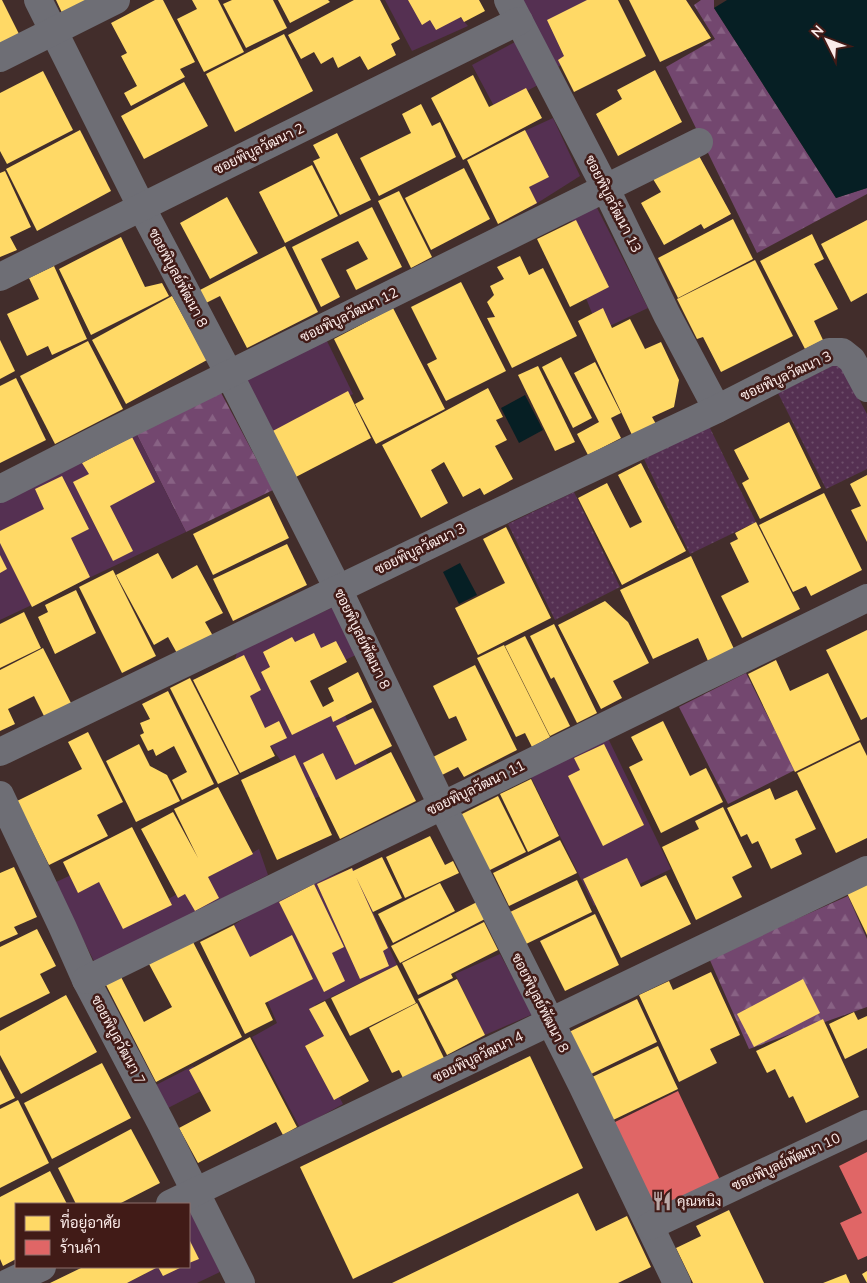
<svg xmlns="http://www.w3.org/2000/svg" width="867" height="1283" viewBox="0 0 867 1283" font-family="'Nunito Sans',Sarabun,sans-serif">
	<defs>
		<pattern id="grass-dots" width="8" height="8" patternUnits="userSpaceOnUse" patternTransform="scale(1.25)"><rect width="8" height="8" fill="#553052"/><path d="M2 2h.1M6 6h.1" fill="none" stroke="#6e4e6b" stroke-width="1.8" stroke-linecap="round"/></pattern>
		<pattern id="forest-firs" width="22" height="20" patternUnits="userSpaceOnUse" patternTransform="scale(1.25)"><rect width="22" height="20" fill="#73476f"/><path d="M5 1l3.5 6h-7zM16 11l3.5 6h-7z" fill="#886284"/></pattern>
	</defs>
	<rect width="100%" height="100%" fill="#422d2b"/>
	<g fill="url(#grass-dots)">
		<polygon points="836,364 842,367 867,414 867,469 826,489 778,393"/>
		<polygon points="709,426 756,522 690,554 644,459"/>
		<polygon points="574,492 620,587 555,620 508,524"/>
	</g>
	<g fill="url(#forest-firs)">
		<polygon points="701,0 714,0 714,8 836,198 867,188 867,194 757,253 666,67 715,39 694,5"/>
		<polygon points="219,389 273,490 186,532 135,431"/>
		<polygon points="746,673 795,770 728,804 679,707"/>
		<polygon points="848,896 867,939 867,1007 749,1049 709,958"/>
	</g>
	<g fill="#553052">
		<polygon points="385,0 434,0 455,11 468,26 412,51"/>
		<polygon points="523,0 588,0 607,38 556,68"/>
		<polygon points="515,42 538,85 495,108 472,65"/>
		<polygon points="553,118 580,176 531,207 518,134"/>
		<polygon points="595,204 648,308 599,331 584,293 571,218"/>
		<polygon points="326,339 353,394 273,435 245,380"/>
		<polygon points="135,431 186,532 0,620 0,501"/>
		<polygon points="334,607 358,654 302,680 316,712 342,709 372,773 309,801 228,685 238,649"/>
		<polygon points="607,736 671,869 594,906 529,773"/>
		<polygon points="259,849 268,875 95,963 54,883 103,860 130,920"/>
		<polygon points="353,868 397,965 315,1005 332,1037 313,1048 343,1104 300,1128 252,1037 277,1023 234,925 277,896"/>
		<polygon points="500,954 533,1014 485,1035 455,974"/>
		<polygon points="193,1066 205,1089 168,1108 156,1085"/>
		<polygon points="189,1212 192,1213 220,1272 197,1283 127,1283 145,1274 143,1267 189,1267"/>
	</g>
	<g fill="#061f24">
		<polygon points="727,0 867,0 867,188 836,198 714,8"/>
		<polygon points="525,395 543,430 519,443 501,408"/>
		<polygon points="460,563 477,595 459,604 443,572"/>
	</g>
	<g fill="#ffd966">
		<polygon points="0,0 2,0 20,36 0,46"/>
		<polygon points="56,0 91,0 63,15"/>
		<polygon points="155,0 163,0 195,62 180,69 185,77 131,106 124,93 137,86 121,56 127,53 111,23"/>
		<polygon points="192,0 218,0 244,52 204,72 177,19 197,9"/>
		<polygon points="232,0 273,0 287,28 246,48 223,4"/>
		<polygon points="278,0 328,0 330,2 290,23"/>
		<polygon points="354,0 380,0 400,39 391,44 396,55 368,70 360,56 338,68 333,57 321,64 314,52 301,59 288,35"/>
		<polygon points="408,0 479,0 485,11 464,22 461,17 436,30 430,20 422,25"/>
		<polygon points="587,0 618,0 646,56 574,92 558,60 564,56 547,20"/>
		<polygon points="629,0 686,0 711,38 660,62"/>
		<polygon points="284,34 313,91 235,132 206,74"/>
		<polygon points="655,70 682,122 618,156 596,114 622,99 617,90"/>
		<polygon points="43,71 73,130 7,164 0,151 0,93"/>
		<polygon points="473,75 489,107 526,88 542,118 463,160 431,98"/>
		<polygon points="184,82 208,126 144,159 121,116"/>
		<polygon points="421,104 432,126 440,122 456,157 379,196 360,158 411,133 402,114"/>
		<polygon points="80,130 111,191 37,231 6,169"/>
		<polygon points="525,130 549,177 529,187 537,203 498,224 467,160"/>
		<polygon points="337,133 371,200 340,215 313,161 320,158 313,145"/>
		<polygon points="698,154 731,214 704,229 701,224 664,245 641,203 661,192 653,179"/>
		<polygon points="312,165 338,216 285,243 259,192"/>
		<polygon points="464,168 490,219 431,250 405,198"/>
		<polygon points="5,171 31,227 10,237 17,250 0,257 0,173"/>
		<polygon points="399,191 432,257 411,268 378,201"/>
		<polygon points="227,197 258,253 210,279 180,223"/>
		<polygon points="372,207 402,267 356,290 346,270 368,259 358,241 321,259 340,297 321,307 292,247"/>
		<polygon points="733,219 753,259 678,298 658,258"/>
		<polygon points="576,220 609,287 570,307 537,239"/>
		<polygon points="867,220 867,293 851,302 821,244"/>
		<polygon points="812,234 824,259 814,264 838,309 814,321 823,340 805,349 760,261"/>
		<polygon points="121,237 145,287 162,283 169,296 91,335 59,269"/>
		<polygon points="285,246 318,312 247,348 220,296 204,304 198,291"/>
		<polygon points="520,256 529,275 543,268 577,336 512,368 487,318 495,317 487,302 494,295 490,286 504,279 497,267"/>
		<polygon points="755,260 793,336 721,372 703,337 697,339 677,299"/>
		<polygon points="54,266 87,339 52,355 48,346 27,356 7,314 39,299 29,278"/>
		<polygon points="461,282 506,371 446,401 427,364 437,359 411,307"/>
		<polygon points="172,296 207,360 126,404 92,340"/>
		<polygon points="393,308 445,409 376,444 355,404 364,399 334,339"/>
		<polygon points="603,308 612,328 630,319 645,349 661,342 679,380 674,407 652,417 656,424 632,435 578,321"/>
		<polygon points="0,340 15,371 0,379"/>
		<polygon points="88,341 123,409 55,444 20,376"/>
		<polygon points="561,357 592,418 573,428 542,367"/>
		<polygon points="595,362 621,413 611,418 621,438 588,455 577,434 599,422 574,373"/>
		<polygon points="538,366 575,442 555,451 518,375"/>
		<polygon points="16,378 46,440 0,463 0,386"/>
		<polygon points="488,388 503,417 496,420 507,440 495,446 513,479 484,495 480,488 463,497 444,462 431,470 448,503 421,518 382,445"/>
		<polygon points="348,391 371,438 292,479 269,433"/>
		<polygon points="789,422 821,488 760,519 742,483 749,479 734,450"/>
		<polygon points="132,437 155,482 110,506 133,551 113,561 73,482 89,474 82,463"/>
		<polygon points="641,463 686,551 622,585 578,498 607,483 630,528 642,522 618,475"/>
		<polygon points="867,475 867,542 851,510 861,506 850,484"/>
		<polygon points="62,476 89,529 71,538 90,577 32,607 0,543 0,531 44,509 35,489"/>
		<polygon points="824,493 862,570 811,596 806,586 793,592 759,525"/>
		<polygon points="269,496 289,538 213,575 193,534"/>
		<polygon points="756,522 800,609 742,638 721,596 749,582 730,543 738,539 735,533"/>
		<polygon points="506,527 551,618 478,655 455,608 505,583 483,539"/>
		<polygon points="287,544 307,585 233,621 213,579"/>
		<polygon points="158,553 172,579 197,565 223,613 205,622 213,636 178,655 168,637 154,645 116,575"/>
		<polygon points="0,555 7,569 0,573"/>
		<polygon points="691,556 734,649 708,661 698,638 653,659 620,590"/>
		<polygon points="113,570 156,656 122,673 79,587"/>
		<polygon points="76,590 96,633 55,654 38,617 48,612 45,605"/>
		<polygon points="605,601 628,622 649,663 613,681 622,698 601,709 558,625"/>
		<polygon points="24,612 41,648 0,668 0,624"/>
		<polygon points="554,624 597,713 577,723 554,677 551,679 530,636"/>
		<polygon points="867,630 867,717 861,720 826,650"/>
		<polygon points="314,633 321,648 336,641 347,662 310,681 323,707 334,701 328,688 358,672 372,702 333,722 331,716 292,735 261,672 270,667 263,652 292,637 295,642"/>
		<polygon points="525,636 570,726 550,736 505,646"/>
		<polygon points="504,645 550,737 532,747 525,733 516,737 477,658"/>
		<polygon points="43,648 72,705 45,718 34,696 8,709 15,724 0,731 0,670"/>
		<polygon points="244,655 261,690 250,696 265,728 279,721 287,738 270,746 275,756 240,773 193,680"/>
		<polygon points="776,660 790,691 828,673 860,740 795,772 748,674"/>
		<polygon points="475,665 517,750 464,777 458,767 442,775 433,757 467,740 456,716 449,719 433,686"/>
		<polygon points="190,678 239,774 218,784 170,688"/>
		<polygon points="168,691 214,784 182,800 172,780 187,772 174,746 156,756 153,749 148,751 140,735 144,733 140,723 150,719 142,704"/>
		<polygon points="373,708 392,746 355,765 336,726"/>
		<polygon points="663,721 690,776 706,768 723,802 661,833 629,767 643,760 631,737"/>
		<polygon points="88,732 123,802 97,815 108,836 49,865 17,801 82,769 68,742"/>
		<polygon points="860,742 867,756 867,838 836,853 797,773"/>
		<polygon points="139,744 150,766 167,775 180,801 136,822 106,761"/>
		<polygon points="604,744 644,825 603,846 568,776 580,770 574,758"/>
		<polygon points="391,752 416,801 340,839 303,763 323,753 336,780"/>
		<polygon points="295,755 332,835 277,860 241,780"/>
		<polygon points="531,779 559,836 528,852 500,794"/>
		<polygon points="218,787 253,854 208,877 219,898 195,911 185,894 178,898 141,829 173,812 198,858 174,809"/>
		<polygon points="770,788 775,800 797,790 816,829 795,839 802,854 771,869 758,841 752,844 747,834 741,837 727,808"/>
		<polygon points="498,796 526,852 488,871 460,815"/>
		<polygon points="723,807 752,867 732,877 742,897 696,920 662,847 699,829 695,821"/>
		<polygon points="132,827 172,905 123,929 99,882 78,893 63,862"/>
		<polygon points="430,836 445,865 453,861 459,873 405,898 386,857"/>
		<polygon points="560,840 577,873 509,906 493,873"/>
		<polygon points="382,857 402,898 373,912 356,877 388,948 383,951 389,966 360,979 317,884 352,868 353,871"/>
		<polygon points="627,858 641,887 666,875 691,924 621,958 583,879"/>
		<polygon points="14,867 37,917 14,927 18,934 0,942 0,873"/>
		<polygon points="577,880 592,912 524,945 508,913"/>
		<polygon points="867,881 867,935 846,891"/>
		<polygon points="440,883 455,911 393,943 378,914"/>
		<polygon points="314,884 344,947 332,953 345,981 324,992 279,902"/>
		<polygon points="477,902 485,919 400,963 391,946"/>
		<polygon points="595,914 619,965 565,991 540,941"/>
		<polygon points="484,922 498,950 451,974 453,978 418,995 402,963"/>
		<polygon points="234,925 250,957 292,935 313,979 265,1003 273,1020 245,1034 200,942"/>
		<polygon points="37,929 56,966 40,974 50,993 0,1018 0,947"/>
		<polygon points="193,942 242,1037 156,1082 105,983 120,975 144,1022 172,1007 149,964"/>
		<polygon points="397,965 416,1003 350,1036 331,998"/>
		<polygon points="711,972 740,1035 710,1049 717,1063 679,1082 639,995 669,981 673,990"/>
		<polygon points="457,979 485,1035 447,1055 418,999"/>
		<polygon points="803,979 820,1013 754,1047 737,1014"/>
		<polygon points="66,995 97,1052 21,1094 0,1055 0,1031"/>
		<polygon points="637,999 657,1042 589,1075 569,1032"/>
		<polygon points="325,1001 369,1081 334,1100 305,1046 324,1036 309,1009"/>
		<polygon points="417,1003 444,1058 403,1078 399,1070 392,1073 369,1028"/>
		<polygon points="854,1012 858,1020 867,1016 867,1048 845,1059 829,1024"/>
		<polygon points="823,1019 859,1097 806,1123 793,1096 789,1098 775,1069 767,1073 756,1051"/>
		<polygon points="250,1037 297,1127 283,1135 276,1122 198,1163 179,1128 211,1111 189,1070"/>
		<polygon points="658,1046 678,1089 611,1121 590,1078"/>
		<polygon points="530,1056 583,1168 353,1279 300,1167"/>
		<polygon points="102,1063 131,1118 52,1159 24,1103"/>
		<polygon points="0,1069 15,1098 0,1105"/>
		<polygon points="18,1100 49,1163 0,1188 0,1109"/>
		<polygon points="131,1129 160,1183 119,1204 76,1204 58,1168"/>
		<polygon points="50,1171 67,1204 16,1204 16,1259 3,1266 0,1259 0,1197"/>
		<polygon points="578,1193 596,1231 627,1216 651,1267 618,1283 392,1283"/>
		<polygon points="729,1210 764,1283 693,1283 676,1248 701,1236 696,1226"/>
		<polygon points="189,1239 199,1259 189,1263"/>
		<polygon points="83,1267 182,1267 163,1276 158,1267 127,1283 50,1283"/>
		<polygon points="867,1271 867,1283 862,1274"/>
		<polygon points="846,1274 850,1283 823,1283"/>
	</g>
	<g fill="#e06666">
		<polygon points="678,1091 721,1182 656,1214 613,1123"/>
		<polygon points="867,1152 867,1256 858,1260 840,1223 862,1213 839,1166"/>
	</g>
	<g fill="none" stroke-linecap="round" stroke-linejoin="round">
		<g stroke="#6e6e75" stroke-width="28">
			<polyline points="38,0 146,216 229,374 338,589 442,805 582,1085 677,1283"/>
			<polyline points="508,0 605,187 667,315 717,409"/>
			<polyline points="0,58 116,0"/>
			<polyline points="0,277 519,21"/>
			<polyline points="0,489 106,435 699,142"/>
			<polyline points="0,752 469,526 717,409 829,352 842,352 852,360 867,388"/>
			<polyline points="0,795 62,926 86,980 161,1123 241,1283"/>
			<polyline points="86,980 867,598"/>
			<polyline points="170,1204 867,870"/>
			<polyline points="650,1226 867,1124"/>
			<polyline points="8,1283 42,1267"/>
		</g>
	</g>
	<defs>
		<symbol id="restaurant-bare" viewBox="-9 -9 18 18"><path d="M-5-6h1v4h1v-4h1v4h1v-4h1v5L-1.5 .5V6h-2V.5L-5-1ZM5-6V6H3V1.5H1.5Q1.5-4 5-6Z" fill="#bba9a7" stroke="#411b17" stroke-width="2.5" paint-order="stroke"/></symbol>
	</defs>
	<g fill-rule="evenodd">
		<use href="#restaurant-bare" x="648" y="1187" width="28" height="28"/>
	</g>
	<g text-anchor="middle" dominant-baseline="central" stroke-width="5" stroke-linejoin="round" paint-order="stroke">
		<g font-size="14" fill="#fcecea" stroke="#411b17">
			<text transform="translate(259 149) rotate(-26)">ซอยพิบูลวัฒนา 2</text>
			<text transform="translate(613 204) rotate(63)">ซอยพิบูลวัฒนา 13</text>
			<text transform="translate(178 278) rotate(62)">ซอยพิบูลย์พัฒนา 8</text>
			<text transform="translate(349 315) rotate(-26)">ซอยพิบูลวัฒนา 12</text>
			<text transform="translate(786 376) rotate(-25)">ซอยพิบูลวัฒนา 3</text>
			<text transform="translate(420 549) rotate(-26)">ซอยพิบูลวัฒนา 3</text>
			<text transform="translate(362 639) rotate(64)">ซอยพิบูลย์พัฒนา 8</text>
			<text transform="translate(476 788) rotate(-26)">ซอยพิบูลวัฒนา 11</text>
			<text transform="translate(540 1003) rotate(63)">ซอยพิบูลย์พัฒนา 8</text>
			<text transform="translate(118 1040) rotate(62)">ซอยพิบูลวัฒนา 7</text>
			<text transform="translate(478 1057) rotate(-26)">ซอยพิบูลวัฒนา 4</text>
			<text transform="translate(786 1162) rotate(-25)">ซอยพิบูลย์พัฒนา 10</text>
		</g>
		<g font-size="14" fill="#fcecea" stroke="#411b17" text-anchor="start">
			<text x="677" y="1201">คุณหนิง</text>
		</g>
	</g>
	<rect x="15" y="1203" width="175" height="65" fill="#411b17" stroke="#8c6f6b"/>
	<rect x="25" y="1216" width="25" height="15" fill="#ffd966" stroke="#8c6f6b"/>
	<text x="60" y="1228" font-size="15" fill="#fcecea">ที่อยู่อาศัย</text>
	<rect x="25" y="1240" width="25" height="15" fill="#e06666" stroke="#8c6f6b"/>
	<text x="60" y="1253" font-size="15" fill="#fcecea">ร้านค้า</text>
	<g transform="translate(827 40) rotate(312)" stroke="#411b17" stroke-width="4" paint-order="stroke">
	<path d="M0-4L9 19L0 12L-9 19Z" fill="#fcecea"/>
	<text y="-8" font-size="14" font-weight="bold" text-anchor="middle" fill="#fcecea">N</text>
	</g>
</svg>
